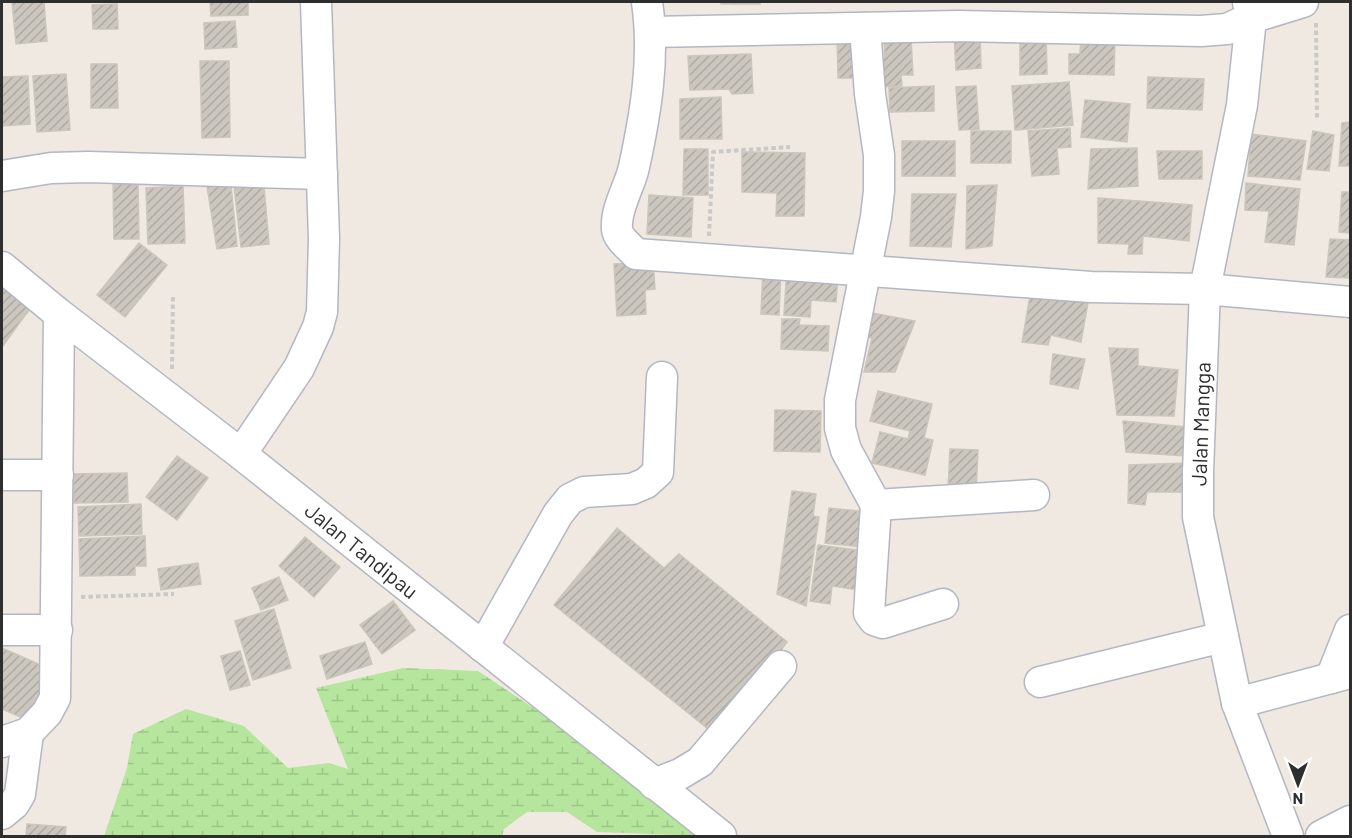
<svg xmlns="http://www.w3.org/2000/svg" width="1352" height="838" viewBox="0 0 1352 838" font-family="Barlow,sans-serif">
	<defs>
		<pattern id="wetland-marsh" width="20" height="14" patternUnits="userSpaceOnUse" patternTransform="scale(1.5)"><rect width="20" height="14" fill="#b6e59e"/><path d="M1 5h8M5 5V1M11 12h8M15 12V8" fill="none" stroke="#9dc588"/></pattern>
		<pattern id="building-hatch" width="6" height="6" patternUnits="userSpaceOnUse" patternTransform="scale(1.5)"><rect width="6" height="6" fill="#cbc7bf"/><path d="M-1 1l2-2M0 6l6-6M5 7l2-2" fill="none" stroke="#afaba4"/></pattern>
	</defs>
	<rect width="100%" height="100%" fill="#efe9e1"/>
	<polygon fill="url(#wetland-marsh)" points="403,668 478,671 553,721 701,836 597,832 567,812 527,812 504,829 502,836 104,836 127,768 133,734 186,709 244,726 288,768 329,763 348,769 316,688"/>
	<g fill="url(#building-hatch)" stroke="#cbc5ba" stroke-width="1.5">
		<polygon points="12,2 44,2 47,41 16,44"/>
		<polygon points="210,2 248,2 248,15 211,16"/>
		<rect x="721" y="2" width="39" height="2"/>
		<polygon points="117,4 118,29 93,29 92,5"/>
		<polygon points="235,21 237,47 205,49 204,23"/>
		<polygon points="980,32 981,68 956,70 954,33"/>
		<polygon points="1020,32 1046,32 1047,74 1020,75"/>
		<polygon points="862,33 863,78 838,78 837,34"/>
		<polygon points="1081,35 1115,35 1114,75 1069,74 1069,54 1080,54"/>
		<polygon points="911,39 913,75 901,75 902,86 873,87 872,58 885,58 884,40"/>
		<polygon points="751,54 753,93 732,94 729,89 690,90 688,56"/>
		<polygon points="200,61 229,61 230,137 202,138"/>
		<polygon points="91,64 117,64 118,108 91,108"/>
		<polygon points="66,74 70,130 37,132 33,76"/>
		<polygon points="28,76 30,124 2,126 2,77"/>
		<polygon points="1148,77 1204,79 1202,110 1147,108"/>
		<polygon points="1069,82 1073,125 1015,130 1012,86"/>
		<polygon points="934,86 934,111 890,112 889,88"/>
		<polygon points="976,86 979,129 959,130 956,87"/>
		<polygon points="721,97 722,139 680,139 680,99"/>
		<polygon points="1085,100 1130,104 1127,142 1081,137"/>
		<polygon points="1350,122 1350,166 1339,166 1342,123"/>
		<polygon points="1070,128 1071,147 1057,148 1059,174 1032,176 1028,131"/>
		<rect x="971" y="131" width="40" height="32"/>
		<polygon points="1313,131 1334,135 1329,171 1307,169"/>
		<polygon points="1251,134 1306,141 1300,180 1248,176"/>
		<rect x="902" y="141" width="53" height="35"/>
		<polygon points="1137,148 1138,186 1088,189 1091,149"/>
		<polygon points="684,149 708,149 708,195 683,195"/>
		<polygon points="1157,151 1202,151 1202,179 1159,179"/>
		<polygon points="742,152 805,153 804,216 776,216 777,193 742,192"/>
		<polygon points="230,175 237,246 217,249 206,180"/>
		<polygon points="263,175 269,244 241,247 233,177"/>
		<polygon points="113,183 138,183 139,239 114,239"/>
		<polygon points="1246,183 1300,189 1294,245 1265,242 1269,211 1245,210"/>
		<polygon points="997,185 992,246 966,249 967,186"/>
		<polygon points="183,186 185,243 148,244 146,188"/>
		<polygon points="1342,192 1350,192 1350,233 1339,232"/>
		<polygon points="912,194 956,194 951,247 910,246"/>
		<polygon points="649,195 693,198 691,237 647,234"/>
		<polygon points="1098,198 1192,205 1189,241 1143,236 1142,254 1128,254 1129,244 1098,243"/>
		<polygon points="1330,239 1350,240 1350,278 1326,277"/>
		<polygon points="139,243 167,265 125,317 97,295"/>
		<polygon points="653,262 655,289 645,290 646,314 617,316 614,264"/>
		<polygon points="787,268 838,275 836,302 811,300 810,317 784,315"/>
		<polygon points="763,269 781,270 779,315 761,314"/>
		<polygon points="6,287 32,306 2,347 2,293"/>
		<polygon points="1061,291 1089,297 1081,342 1051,335 1048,345 1022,342 1030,296 1054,301"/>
		<polygon points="867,312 915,321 895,372 864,372 872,338 862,335"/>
		<polygon points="782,319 800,319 799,325 829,326 828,351 781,349"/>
		<polygon points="1109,348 1138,349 1138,366 1178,370 1174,416 1117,415"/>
		<polygon points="1053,354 1085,359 1078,389 1050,384"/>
		<polygon points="878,391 932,404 924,438 933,440 925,475 872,463 880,432 908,439 910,431 870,421"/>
		<polygon points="775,410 821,411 820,452 774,451"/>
		<polygon points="1123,421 1186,427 1186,456 1126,452"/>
		<polygon points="950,449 978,450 976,492 948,491"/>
		<polygon points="177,456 208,478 177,520 146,497"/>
		<polygon points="1186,463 1184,492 1147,492 1145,505 1128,503 1129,465"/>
		<polygon points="127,473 128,502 74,503 73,474"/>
		<polygon points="792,491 816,494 813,516 819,517 806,606 777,594"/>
		<polygon points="141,504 142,534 79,536 78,507"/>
		<polygon points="829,508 867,512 862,547 825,543"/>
		<polygon points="617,528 664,568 679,554 787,642 718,737 554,605"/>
		<polygon points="145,536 146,566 135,566 135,575 80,576 79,539"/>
		<polygon points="305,537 340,567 314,597 279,566"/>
		<polygon points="818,545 864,551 858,590 832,586 830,604 810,601"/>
		<polygon points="198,563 201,584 161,590 158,569"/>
		<polygon points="279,577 288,600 261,610 252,588"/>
		<polygon points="393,601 415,630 382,654 360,625"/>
		<polygon points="274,609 291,668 253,680 235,621"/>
		<polygon points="365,642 372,664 327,679 320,656"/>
		<polygon points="2,648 54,671 32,722 2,709"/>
		<polygon points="240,651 250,685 230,690 221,656"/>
		<polygon points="27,824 66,827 65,836 26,836"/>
	</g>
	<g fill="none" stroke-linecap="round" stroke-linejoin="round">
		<defs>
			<g id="minor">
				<path d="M647,2c8,55 -1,110 -13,165 -4,19 -19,42 -17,62 1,10 13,18 19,25l455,33 114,2 145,13"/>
				<polyline points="1248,2 1251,18 1242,105 1205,289 1198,472 1198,517 1237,703 1288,836"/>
				<polyline points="865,28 870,94 879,155 879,191 876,217 840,400 840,428 846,450 876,505 1034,495"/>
				<polyline points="651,32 959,26 1201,31 1227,29 1251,18 1303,2"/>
				<polyline points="2,176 51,168 89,167 322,174"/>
				<polyline points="2,267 59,314 241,454 721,836"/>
				<polyline points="241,454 299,368 318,327 322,312 324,239 316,2"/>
				<polyline points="2,475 58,475"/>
				<polyline points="876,505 869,613 874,620 883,623 943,604"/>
				<polyline points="2,630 57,630"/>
				<polyline points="483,647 558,514 570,499 584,492 632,489 646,483 658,472 662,377"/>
				<polyline points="1331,678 1350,630"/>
				<polyline points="1040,682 1223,637"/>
				<polyline points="1237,703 1350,673"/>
				<polyline points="2,742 28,733 47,713 55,698 59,314"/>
				<polyline points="654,784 680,774 700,762 781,666"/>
				<polyline points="2,814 14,804 20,794 28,733"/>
				<polyline points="1321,836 1350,821"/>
			</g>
		</defs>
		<use href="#minor" stroke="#b4b7c1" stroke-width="33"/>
		<g stroke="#c9c9c9" stroke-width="4" stroke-dasharray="4.5 3" stroke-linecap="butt">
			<polyline points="1316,23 1317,120"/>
			<polyline points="709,236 713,152 790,147"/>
			<polyline points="172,369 173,294"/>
			<polyline points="81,597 174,594"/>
		</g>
		<use href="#minor" stroke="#fff" stroke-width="30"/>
	</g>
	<g text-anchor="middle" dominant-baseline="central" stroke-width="4.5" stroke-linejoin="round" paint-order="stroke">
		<g font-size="21" fill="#2e2e2e" stroke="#fff">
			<text transform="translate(1200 424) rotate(-88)">Jalan Mangga</text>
			<text transform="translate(362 550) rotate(39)">Jalan Tandipau</text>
		</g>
	</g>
	<rect width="1352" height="838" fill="none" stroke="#2e2e2e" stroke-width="6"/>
	<g transform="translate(1298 784) rotate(180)" stroke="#ffffff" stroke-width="4.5" paint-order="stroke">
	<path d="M0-4.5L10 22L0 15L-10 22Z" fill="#2e2e2e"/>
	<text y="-9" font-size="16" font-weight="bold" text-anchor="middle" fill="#2e2e2e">N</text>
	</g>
</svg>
